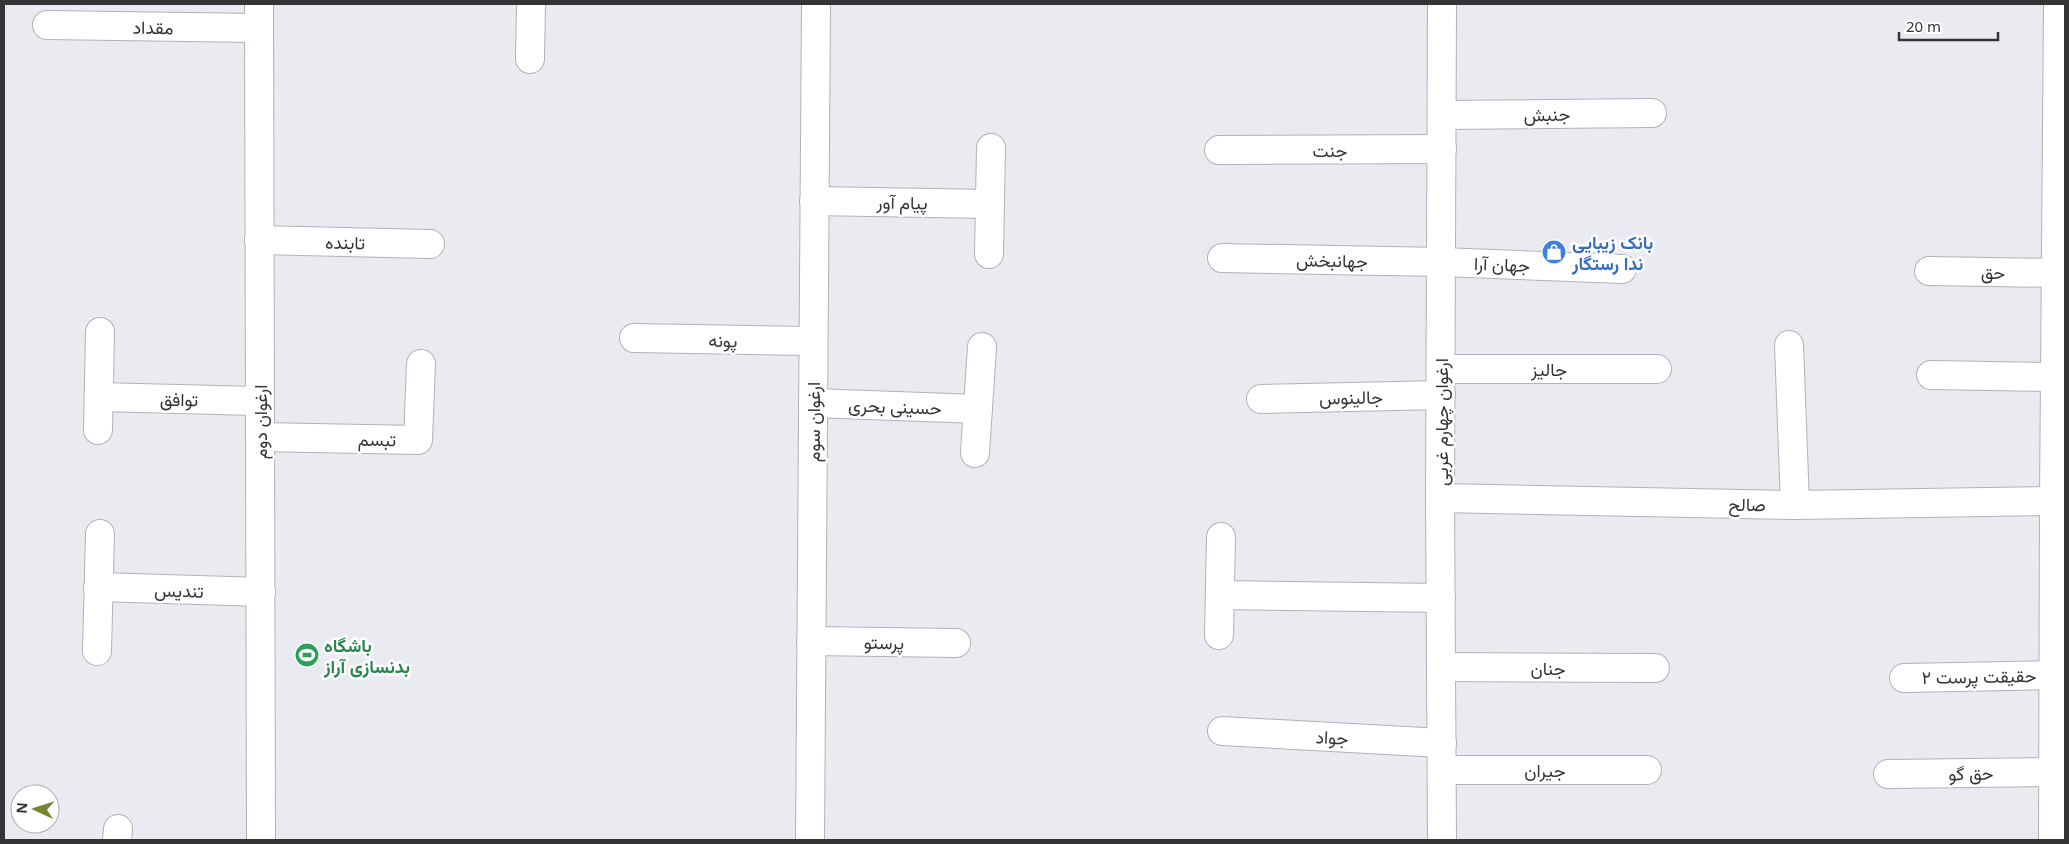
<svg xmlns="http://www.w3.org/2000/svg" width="2069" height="844" viewBox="0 0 2069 844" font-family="'Noto Sans',Vazirmatn,sans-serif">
	<rect width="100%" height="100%" fill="#eaebf1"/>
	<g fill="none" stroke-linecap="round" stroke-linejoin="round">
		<defs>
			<g id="minor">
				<polyline points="259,4 261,840"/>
				<polyline points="1442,4 1440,498 1442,840"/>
				<polyline points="47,25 259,28"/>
				<polyline points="530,59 531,4"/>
				<polyline points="1442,115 1652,113"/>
				<polyline points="1219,150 1442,149"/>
				<polyline points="814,201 989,204"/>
				<polyline points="259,240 430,244"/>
				<polyline points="989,254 991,148"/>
				<polyline points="1222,258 1441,262 1622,269"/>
				<polyline points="1929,271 2056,273"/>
				<polyline points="634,338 813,341"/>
				<polyline points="1789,345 1795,505"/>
				<polyline points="1441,369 1657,369"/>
				<polyline points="1931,375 2055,377"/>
				<polyline points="99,397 260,401"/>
				<polyline points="1261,399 1441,395"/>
				<polyline points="813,403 978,409"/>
				<polyline points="98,430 100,332"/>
				<polyline points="260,437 418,440 421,364"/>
				<polyline points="975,453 982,347"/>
				<polyline points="1440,498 1795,505 2054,501"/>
				<polyline points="98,587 261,592"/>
				<polyline points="1220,595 1441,598"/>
				<polyline points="1219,635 1221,537"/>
				<polyline points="811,641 956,643"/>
				<polyline points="97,651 100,534"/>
				<polyline points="1441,667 1655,668"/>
				<polyline points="1904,678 2054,675"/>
				<polyline points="1222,731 1442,743"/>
				<polyline points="1442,770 1647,770"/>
				<polyline points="1888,774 2054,772"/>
				<polyline points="117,840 118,829"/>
				<polyline points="810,840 816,4"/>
				<polyline points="2053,840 2054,501 2058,4"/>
			</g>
		</defs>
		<use href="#minor" stroke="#b1b2b8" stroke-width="30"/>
		<use href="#minor" stroke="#fff" stroke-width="28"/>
	</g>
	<defs>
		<symbol id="shop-disc" viewBox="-11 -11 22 22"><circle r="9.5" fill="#3f7fe0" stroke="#fff"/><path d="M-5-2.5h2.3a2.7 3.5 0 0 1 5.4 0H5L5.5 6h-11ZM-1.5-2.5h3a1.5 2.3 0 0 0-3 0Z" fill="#fff"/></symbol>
		<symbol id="stadium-disc" viewBox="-11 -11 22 22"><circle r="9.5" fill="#2e9e5b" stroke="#fff"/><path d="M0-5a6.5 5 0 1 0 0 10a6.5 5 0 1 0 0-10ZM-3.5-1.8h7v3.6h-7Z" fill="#fff"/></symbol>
	</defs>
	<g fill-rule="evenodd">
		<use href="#shop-disc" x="1540" y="238" width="28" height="28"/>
		<use href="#stadium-disc" x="293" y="641" width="28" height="28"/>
	</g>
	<g text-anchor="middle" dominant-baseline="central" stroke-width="5" stroke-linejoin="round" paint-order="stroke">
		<g font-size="18" fill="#343437" stroke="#fff">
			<text transform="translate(153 27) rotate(1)">مقداد</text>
			<text transform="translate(1547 114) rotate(-1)">جنبش</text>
			<text x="1330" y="150">جنت</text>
			<text transform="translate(902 202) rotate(1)">پیام آور</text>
			<text transform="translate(345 242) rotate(1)">تابنده</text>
			<text transform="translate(1332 260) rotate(1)">جهانبخش</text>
			<text transform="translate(1502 264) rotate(2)">جهان آرا</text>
			<text transform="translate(1993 272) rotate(1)">حق</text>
			<text transform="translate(723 340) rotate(1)">پونه</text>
			<text x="1549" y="369">جالیز</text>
			<text transform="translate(1351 397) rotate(-1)">جالینوس</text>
			<text transform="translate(179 399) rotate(1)">توافق</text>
			<text transform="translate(895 406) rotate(2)">حسینی بحری</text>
			<text transform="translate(260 422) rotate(-90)">ارغوان دوم</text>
			<text transform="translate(813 422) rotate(-90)">ارغوان سوم</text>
			<text transform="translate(1441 422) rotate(-90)">ارغوان چهارم غربی</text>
			<text transform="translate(377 439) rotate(1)">تبسم</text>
			<text transform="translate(1747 504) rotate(1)">صالح</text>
			<text transform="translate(179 590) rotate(2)">تندیس</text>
			<text transform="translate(884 642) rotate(1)">پرستو</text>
			<text x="1548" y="668">جنان</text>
			<text transform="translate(1979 676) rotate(-1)">حقیقت پرست ۲</text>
			<text transform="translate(1332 737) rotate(3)">جواد</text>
			<text x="1545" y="770">جیران</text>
			<text transform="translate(1971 773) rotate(-1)">حق گو</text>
		</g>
		<g font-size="18" font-weight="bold" fill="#366cbe" stroke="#fff" text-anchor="start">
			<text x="1572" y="242">بانک زیبایی<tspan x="1572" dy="21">ندا رستگار</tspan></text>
		</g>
		<g font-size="18" font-weight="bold" fill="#27864d" stroke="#fff" text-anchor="start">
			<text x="324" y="645">باشگاه<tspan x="324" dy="21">بدنسازی آراز</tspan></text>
		</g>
	</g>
	<rect width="2069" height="844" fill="none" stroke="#343437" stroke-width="10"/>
	<g transform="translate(35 809) rotate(274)"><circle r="24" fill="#ffffff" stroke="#aeaeaf"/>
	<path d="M0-4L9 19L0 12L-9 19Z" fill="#778533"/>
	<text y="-8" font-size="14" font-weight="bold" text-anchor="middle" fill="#343437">N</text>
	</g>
	<path d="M1899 32v8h99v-8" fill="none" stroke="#343437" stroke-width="2.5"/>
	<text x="1906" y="32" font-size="15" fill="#343437" stroke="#ffffff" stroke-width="4" paint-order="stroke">20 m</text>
</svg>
